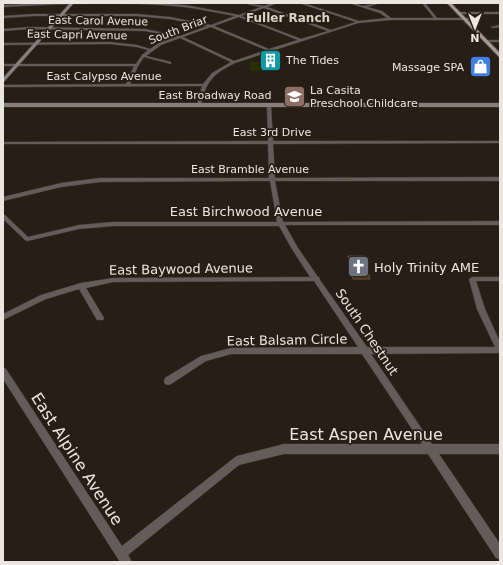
<svg xmlns="http://www.w3.org/2000/svg" width="503" height="565" viewBox="0 0 503 565" font-family="'DejaVu Sans',sans-serif">
	<rect width="100%" height="100%" fill="#271e15"/>
	<rect fill="#273100" x="250" y="62" width="21" height="9"/>
	<polygon fill="#513009" stroke="#5e534a" points="348,256 364,256 370,279 353,279"/>
	<g fill="none" stroke-linecap="round" stroke-linejoin="round">
		<defs>
			<g id="street">
				<path d="M46,3h106l33,2 54,10 22,-8 -18,-4 21,3 9,-3h4l-10,4 64,23 25,-8 -57,-19h4l56,18 28,-3 -7,-5 -31,-10h4l10,3 17,-3 -13,4 15,4 9,7h43l-12,-15h3l12,15h35l2,1 -2,1h-82l-32,3 -123,40c-22,11 -29,18 -34,42l-2,1 -2,-1 5,-19 -199,1v-2l123,-1 8,-18h-131v-2h133l6,-9 6,-5 -11,-3 -27,-3 -107,1v-2l107,-1 27,3 13,4 9,-6 17,-6 -31,-6 -116,-2 -26,2v-2l26,-2 116,2 35,7 27,-10 -37,-7 -34,-3h-102l-31,2v-2l31,-2h102l34,3 41,8 24,-9c-17,-3 -34,-7 -51,-9 -59,-6 -122,-3 -181,0v-2zM264,8l64,23 -27,8 -60,-23zM239,17l59,23 -29,9 -55,-23zM211,27l55,23 -32,11 -51,-24zM180,38l51,24 -19,11 -9,11h-73l8,-18 6,-9 27,7v-2l-25,-6 15,-11z"/>
				<polygon points="458,12 500,12 500,14 457,14"/>
				<polygon points="500,25 500,27 493,28 491,27"/>
				<polygon points="485,40 500,40 500,42 486,42"/>
				<polygon points="267,104 271,105 273,141 500,141 500,143 273,144 275,178 500,177 500,181 275,181 283,222 500,221 500,225 285,225 298,248 318,277 319,277 320,280 367,347 495,347 477,309 469,279 472,277 500,277 500,281 476,281 485,309 500,342 500,353 371,354 432,444 500,444 500,454 439,454 500,544 500,559 496,558 428,454 284,454 239,465 128,555 132,562 120,562 3,379 3,368 6,369 122,546 234,458 237,456 284,444 422,444 362,354 231,354 206,361 171,384 168,385 165,384 164,381 165,378 201,356 231,348 358,347 314,281 113,282 86,288 104,318 103,320 97,320 79,289 46,299 3,320 3,314 41,295 81,283 113,278 310,277 292,249 279,226 113,226 79,229 27,241 25,240 3,219 3,214 5,215 28,237 79,225 113,222 277,222 270,181 100,182 61,187 3,201 3,197 61,183 100,178 269,178 268,144 3,144 3,142 268,141"/>
			</g>
			<g id="secondary">
				<polygon points="70,3 74,3 3,83 3,78"/>
				<rect x="3" y="103" width="497" height="4"/>
			</g>
			<polygon id="primary" points="447,3 451,3 500,53 500,58"/>
		</defs>
		<use href="#street" stroke="#433a31" stroke-width="1"/>
		<use href="#secondary" stroke="#433a31" stroke-width="1"/>
		<use href="#primary" stroke="#433a31" stroke-width="2"/>
		<use href="#street" fill="#635c5a" fill-rule="evenodd"/>
		<use href="#secondary" fill="#897e7c" fill-rule="evenodd"/>
		<use href="#primary" fill="#a79895" fill-rule="evenodd"/>
	</g>
	<defs>
		<symbol id="building-square" viewBox="-11 -11 22 22"><rect x="-9" y="-9" width="18" height="18" rx="4" fill="#0f9aa8" stroke="#271e15"/><path d="M-4-6H4V6H1V3H-1V6H-4ZM-2.5-4.3h1.7v1.8h-1.7ZM.8-4.3h1.7v1.8H.8ZM-2.5-1h1.7V.8h-1.7ZM.8-1h1.7V.8H.8Z" fill="#fff"/></symbol>
		<symbol id="shop-square" viewBox="-11 -11 22 22"><rect x="-9" y="-9" width="18" height="18" rx="4" fill="#3f7fe0" stroke="#271e15"/><path d="M-5-2.5h2.3a2.7 3.5 0 0 1 5.4 0H5L5.5 6h-11ZM-1.5-2.5h3a1.5 2.3 0 0 0-3 0Z" fill="#fff"/></symbol>
		<symbol id="school-square" viewBox="-11 -11 22 22"><rect x="-9" y="-9" width="18" height="18" rx="4" fill="#8d6e63" stroke="#271e15"/><path d="M0-5L7-2L0 1L-7-2ZM-4 1L0 2.5L4 1V4Q0 6-4 4Z" fill="#fff"/></symbol>
		<symbol id="church-square" viewBox="-11 -11 22 22"><rect x="-9" y="-9" width="18" height="18" rx="4" fill="#6b7280" stroke="#271e15"/><path d="M-1.2-6h2.4v3.5h3.3v2.4h-3.3V6h-2.4V-.1h-3.3v-2.4h3.3Z" fill="#fff"/></symbol>
	</defs>
	<g fill-rule="evenodd">
		<use href="#building-square" x="258" y="48" width="25" height="25"/>
		<use href="#shop-square" x="468" y="54" width="25" height="25"/>
		<use href="#school-square" x="282" y="84" width="25" height="25"/>
		<use href="#church-square" x="346" y="254" width="25" height="25"/>
	</g>
	<g text-anchor="middle" dominant-baseline="central" stroke-width="3.5" stroke-linejoin="round" paint-order="stroke">
		<g font-size="11" fill="#ece6e0" stroke="#271e15">
			<text transform="translate(98 21) rotate(1)">East Carol Avenue</text>
			<text transform="translate(178 30) rotate(-21)">South Briar</text>
			<text transform="translate(77 35) rotate(1)">East Capri Avenue</text>
			<text x="104" y="76">East Calypso Avenue</text>
			<text x="215" y="95">East Broadway Road</text>
			<text x="272" y="132">East 3rd Drive</text>
			<text x="250" y="169">East Bramble Avenue</text>
		</g>
		<g font-size="11" fill="#ece6e0" stroke="#271e15" text-anchor="start">
			<text x="286" y="60">The Tides</text>
			<text x="464" y="67" text-anchor="end">Massage SPA</text>
			<text x="310" y="90">La Casita<tspan x="310" dy="13">Preschool Childcare</tspan></text>
		</g>
		<g font-size="12" font-weight="bold" fill="#ded1c5" stroke="#271e15">
			<text x="288" y="18">Fuller Ranch</text>
		</g>
		<g font-size="13" fill="#ece6e0" stroke="#271e15">
			<text x="246" y="211">East Birchwood Avenue</text>
			<text transform="translate(181 269) rotate(-1)">East Baywood Avenue</text>
			<text transform="translate(367 332) rotate(56)">South Chestnut</text>
			<text transform="translate(287 340) rotate(-1)">East Balsam Circle</text>
		</g>
		<g font-size="13" fill="#ece6e0" stroke="#271e15" text-anchor="start">
			<text x="374" y="267">Holy Trinity AME</text>
		</g>
		<g font-size="16" fill="#ece6e0" stroke="#271e15">
			<text x="366" y="434">East Aspen Avenue</text>
			<text transform="translate(77 459) rotate(57)">East Alpine Avenue</text>
		</g>
	</g>
	<rect width="503" height="565" fill="none" stroke="#ece6e0" stroke-width="8"/>
	<g transform="translate(475 28) rotate(180)" stroke="#271e15" stroke-width="3" paint-order="stroke">
	<path d="M0-3L7 15L0 10L-7 15Z" fill="#ece6e0"/>
	<text y="-6" font-size="11" font-weight="bold" text-anchor="middle" fill="#ece6e0">N</text>
	</g>
</svg>
